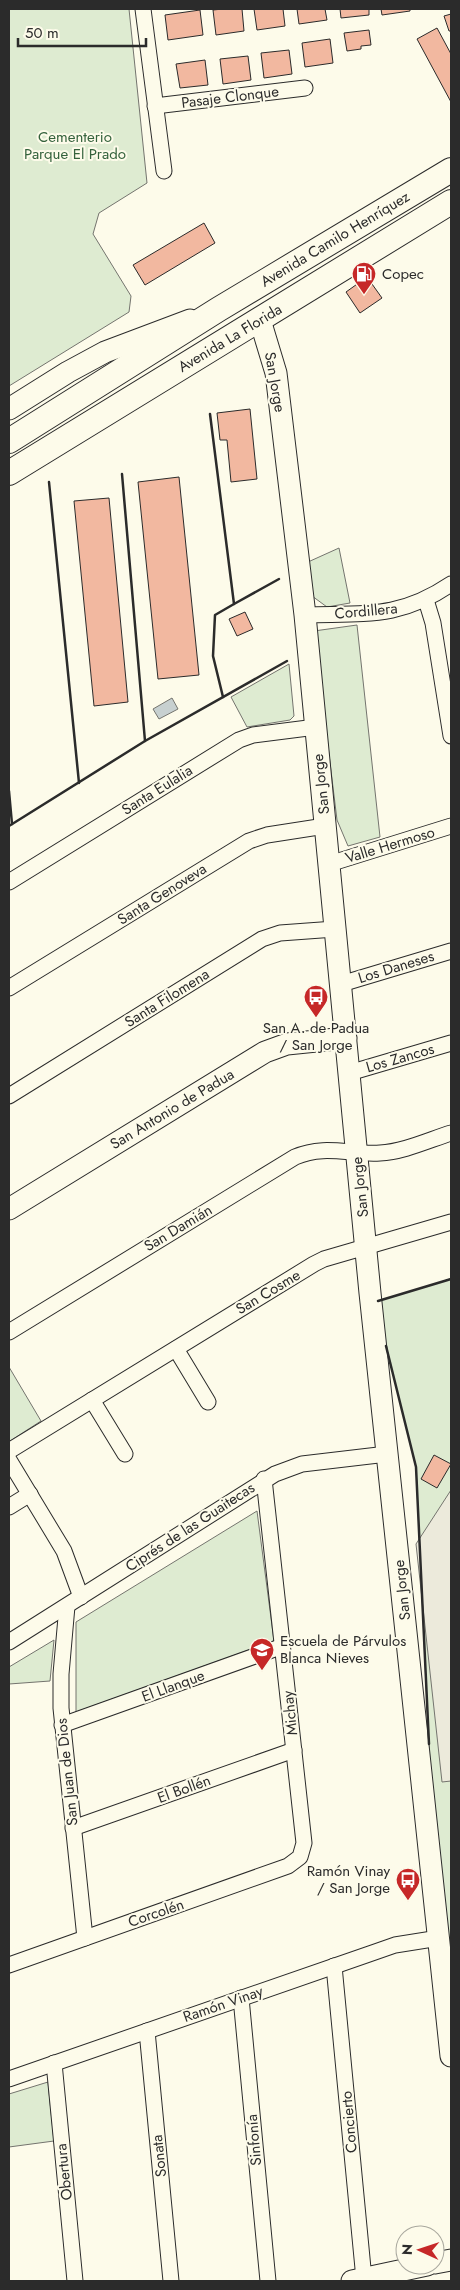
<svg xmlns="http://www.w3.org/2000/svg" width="460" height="2290" viewBox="0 0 460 2290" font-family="Jost,sans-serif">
	<rect width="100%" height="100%" fill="#fdfbea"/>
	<g fill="#deebd1" stroke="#74746e">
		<polygon points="9,9 129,9 147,183 99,213 93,234 131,296 129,312 9,386"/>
		<polygon points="339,548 350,603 327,607 312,596 308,562"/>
		<polygon points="357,625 380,837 348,846 337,820 314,631"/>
		<polygon points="289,664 294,716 290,720 247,727 231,697"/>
		<polygon points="451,1279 451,1958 430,1770 416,1467 375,1302"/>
		<polygon points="9,1367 41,1421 10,1441 9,1439"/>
		<polygon points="257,1511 274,1641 76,1712 76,1622"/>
		<polygon points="54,1640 50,1681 9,1684 9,1667"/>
		<polygon points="48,2082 54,2141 9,2147 9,2094"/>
	</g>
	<polygon fill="#eceadb" stroke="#74746e" points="451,1490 451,1781 442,1782 416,1544"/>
	<polygon fill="#c7d0d0" stroke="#74746e" points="172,698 178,709 159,719 153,709"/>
	<g fill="#f2b8a0" stroke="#2b2b2b">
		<polygon points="223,9 242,9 244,31 216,35 213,10"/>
		<polygon points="254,9 283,9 285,26 257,30"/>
		<polygon points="297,9 325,9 327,20 299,24"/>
		<polygon points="340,9 369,9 369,15 341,18"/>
		<polygon points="381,9 410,9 410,11 382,15"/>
		<polygon points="200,10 203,35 168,40 165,15"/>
		<polygon points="451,14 451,31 449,31 444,16"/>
		<polygon points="437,28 451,54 451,102 417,39"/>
		<polygon points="369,30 371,45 361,46 361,49 347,51 344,33"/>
		<polygon points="330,39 333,63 305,67 302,43"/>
		<polygon points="289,50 292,74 264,78 261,53"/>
		<polygon points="248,56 251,80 223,84 220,59"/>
		<polygon points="205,60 208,85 180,88 176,64"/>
		<polygon points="204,223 215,243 145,285 133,265"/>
		<polygon points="367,277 382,298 360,313 346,292"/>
		<polygon points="250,409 257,479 231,482 227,440 220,440 217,413"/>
		<polygon points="179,477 199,675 158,679 138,482"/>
		<polygon points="109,498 128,702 94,706 74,501"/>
		<polygon points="245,612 253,629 237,636 229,619"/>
		<polygon points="434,1455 451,1464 437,1488 421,1479"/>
	</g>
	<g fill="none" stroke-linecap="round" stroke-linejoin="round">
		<defs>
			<g id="street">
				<polyline points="143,9 164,171"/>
				<polyline points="155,106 305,88"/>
				<polyline points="426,600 433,623 451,736"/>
				<path d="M305,615c60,-2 94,4 146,-31"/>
				<polyline points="329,864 451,826"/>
				<polyline points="9,882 239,740 253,735 316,727"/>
				<polyline points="341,984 451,951"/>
				<polyline points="9,988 249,841 267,835 325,826"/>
				<polyline points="349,1073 451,1043"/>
				<polyline points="9,1096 262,939 280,933 335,929"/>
				<path d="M9,1332l286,-175c30,-13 55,-2 85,-4 23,-1 49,-13 71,-20"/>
				<polyline points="176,1349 208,1402"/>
				<polyline points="92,1400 125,1454"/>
				<polyline points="9,1451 314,1264 324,1259 451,1222"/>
				<polyline points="9,1460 64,1551 81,1597"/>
				<polyline points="9,1507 30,1494"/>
				<polyline points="67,1606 61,1674 61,1708 85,1938"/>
				<polyline points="9,1642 275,1474 302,1464 387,1454"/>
				<polyline points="62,1725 283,1646"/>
				<polyline points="73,1828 294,1750"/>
				<polyline points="9,1965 288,1866 300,1857 304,1843 264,1479"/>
				<polyline points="334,1966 364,2279"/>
				<polyline points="241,1998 268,2281"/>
				<polyline points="147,2031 171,2281"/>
				<polyline points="54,2063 75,2281"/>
				<polyline points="9,2079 375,1952 395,1945 439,1938"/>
			</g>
			<g id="secondary">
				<polyline points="260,320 276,373 305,615 370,1293 451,2056"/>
				<polyline points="9,409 68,372 105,352 190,320"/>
				<polyline points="9,1209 265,1052 287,1044 346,1038"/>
				<polyline points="435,2263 451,2260"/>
				<polyline points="352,2281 427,2265"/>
			</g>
			<g id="primary">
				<polyline points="9,441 219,309 451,170"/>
				<polyline points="9,473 451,202"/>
			</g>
		</defs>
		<use href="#street" stroke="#2b2b2b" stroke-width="17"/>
		<use href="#secondary" stroke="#2b2b2b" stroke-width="23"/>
		<use href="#primary" stroke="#2b2b2b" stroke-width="26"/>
		<use href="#street" stroke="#fdfbea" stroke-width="15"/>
		<use href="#secondary" stroke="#fdfbea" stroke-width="21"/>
		<use href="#primary" stroke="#fdfbea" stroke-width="24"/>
		<g stroke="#2b2b2b" stroke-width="2.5">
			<polyline points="210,414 234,604 215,615 213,656 223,697"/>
			<polyline points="122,474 145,741"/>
			<polyline points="49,482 79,783"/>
			<polyline points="234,604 279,579"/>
			<polyline points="9,791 12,824"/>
			<polyline points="9,826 145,741 287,661"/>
			<polyline points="378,1301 451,1279"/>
			<polyline points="386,1346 416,1467 429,1744"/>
		</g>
	</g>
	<defs>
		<symbol id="fuel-pin" viewBox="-11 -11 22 30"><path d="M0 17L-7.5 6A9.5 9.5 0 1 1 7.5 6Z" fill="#c62828" stroke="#fdfbea"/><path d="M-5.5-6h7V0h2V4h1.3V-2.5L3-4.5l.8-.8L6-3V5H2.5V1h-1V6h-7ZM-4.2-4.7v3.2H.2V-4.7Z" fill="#fff"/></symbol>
		<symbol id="bus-pin" viewBox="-11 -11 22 30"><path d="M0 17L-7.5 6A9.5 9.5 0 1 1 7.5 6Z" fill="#c62828" stroke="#fdfbea"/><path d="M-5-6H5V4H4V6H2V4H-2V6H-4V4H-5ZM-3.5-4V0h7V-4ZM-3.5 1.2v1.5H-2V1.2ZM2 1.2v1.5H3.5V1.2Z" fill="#fff"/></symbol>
		<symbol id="school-pin" viewBox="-11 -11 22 30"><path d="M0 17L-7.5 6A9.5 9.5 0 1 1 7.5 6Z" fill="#c62828" stroke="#fdfbea"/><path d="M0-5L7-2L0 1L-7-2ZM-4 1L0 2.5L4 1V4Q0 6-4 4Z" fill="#fff"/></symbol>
	</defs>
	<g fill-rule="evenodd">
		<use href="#fuel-pin" x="350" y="260" width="28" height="38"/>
		<use href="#bus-pin" x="302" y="983" width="28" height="38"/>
		<use href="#school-pin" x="248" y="1636" width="28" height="38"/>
		<use href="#bus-pin" x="394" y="1866" width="28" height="38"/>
	</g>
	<g text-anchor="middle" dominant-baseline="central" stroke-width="4" stroke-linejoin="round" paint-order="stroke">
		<g font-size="15" fill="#2b2b2b" stroke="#fdfbea">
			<text transform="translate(230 97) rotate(-7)">Pasaje Clonque</text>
			<text transform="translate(335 239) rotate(-31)">Avenida Camilo Henríquez</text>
			<text transform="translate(230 338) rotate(-31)">Avenida La Florida</text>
			<text transform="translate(275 382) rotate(80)">San Jorge</text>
			<text transform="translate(366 611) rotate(-5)">Cordillera</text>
			<text transform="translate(321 784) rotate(-96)">San Jorge</text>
			<text transform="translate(157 790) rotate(-32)">Santa Eulalia</text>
			<text transform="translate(390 845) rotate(-17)">Valle Hermoso</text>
			<text transform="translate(162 894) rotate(-32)">Santa Genoveva</text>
			<text transform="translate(396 967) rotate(-17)">Los Daneses</text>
			<text transform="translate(167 998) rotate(-32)">Santa Filomena</text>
			<text transform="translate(400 1058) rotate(-16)">Los Zancos</text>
			<text transform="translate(172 1109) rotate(-31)">San Antonio de Padua</text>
			<text transform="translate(360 1187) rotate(-96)">San Jorge</text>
			<text transform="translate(178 1228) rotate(-31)">San Damián</text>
			<text transform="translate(268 1292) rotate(-31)">San Cosme</text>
			<text transform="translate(190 1527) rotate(-33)">Ciprés de las Guaitecas</text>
			<text transform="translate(402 1590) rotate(-96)">San Jorge</text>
			<text transform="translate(173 1686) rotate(-20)">El Llanque</text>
			<text transform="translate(290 1713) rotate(-96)">Michay</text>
			<text transform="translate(67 1772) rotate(-96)">San Juan de Dios</text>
			<text transform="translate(184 1789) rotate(-20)">El Bollén</text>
			<text transform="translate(156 1913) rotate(-19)">Corcolén</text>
			<text transform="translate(223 2004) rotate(-19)">Ramón Vinay</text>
			<text transform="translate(349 2122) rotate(-95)">Concierto</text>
			<text transform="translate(254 2140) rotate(-95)">Sinfonía</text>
			<text transform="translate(159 2156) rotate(-96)">Sonata</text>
			<text transform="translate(64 2172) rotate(-96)">Obertura</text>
		</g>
		<g font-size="15" fill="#34623c" stroke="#fdfbea">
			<text x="75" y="137">Cementerio<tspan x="75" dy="17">Parque El Prado</tspan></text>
		</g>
		<g font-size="15" fill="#2b2b2b" stroke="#fdfbea" text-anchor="start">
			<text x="382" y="274">Copec</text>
			<text x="316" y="1028" text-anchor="middle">San A. de Padua<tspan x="316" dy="17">/ San Jorge</tspan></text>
			<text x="280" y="1641">Escuela de Párvulos<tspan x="280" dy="17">Blanca Nieves</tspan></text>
			<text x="390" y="1871" text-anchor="end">Ramón Vinay<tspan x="390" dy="17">/ San Jorge</tspan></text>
		</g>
	</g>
	<rect width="460" height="2290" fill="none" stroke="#2b2b2b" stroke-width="20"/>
	<g transform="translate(420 2250) rotate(273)"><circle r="24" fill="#fdfbea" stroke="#a9a89e"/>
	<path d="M0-4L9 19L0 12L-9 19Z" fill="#c62828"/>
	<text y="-8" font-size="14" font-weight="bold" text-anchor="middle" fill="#2b2b2b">N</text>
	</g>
	<path d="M18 38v8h128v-8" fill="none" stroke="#2b2b2b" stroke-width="2.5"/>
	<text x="25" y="38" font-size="15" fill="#2b2b2b" stroke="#fdfbea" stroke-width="4" paint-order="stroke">50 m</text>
</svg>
